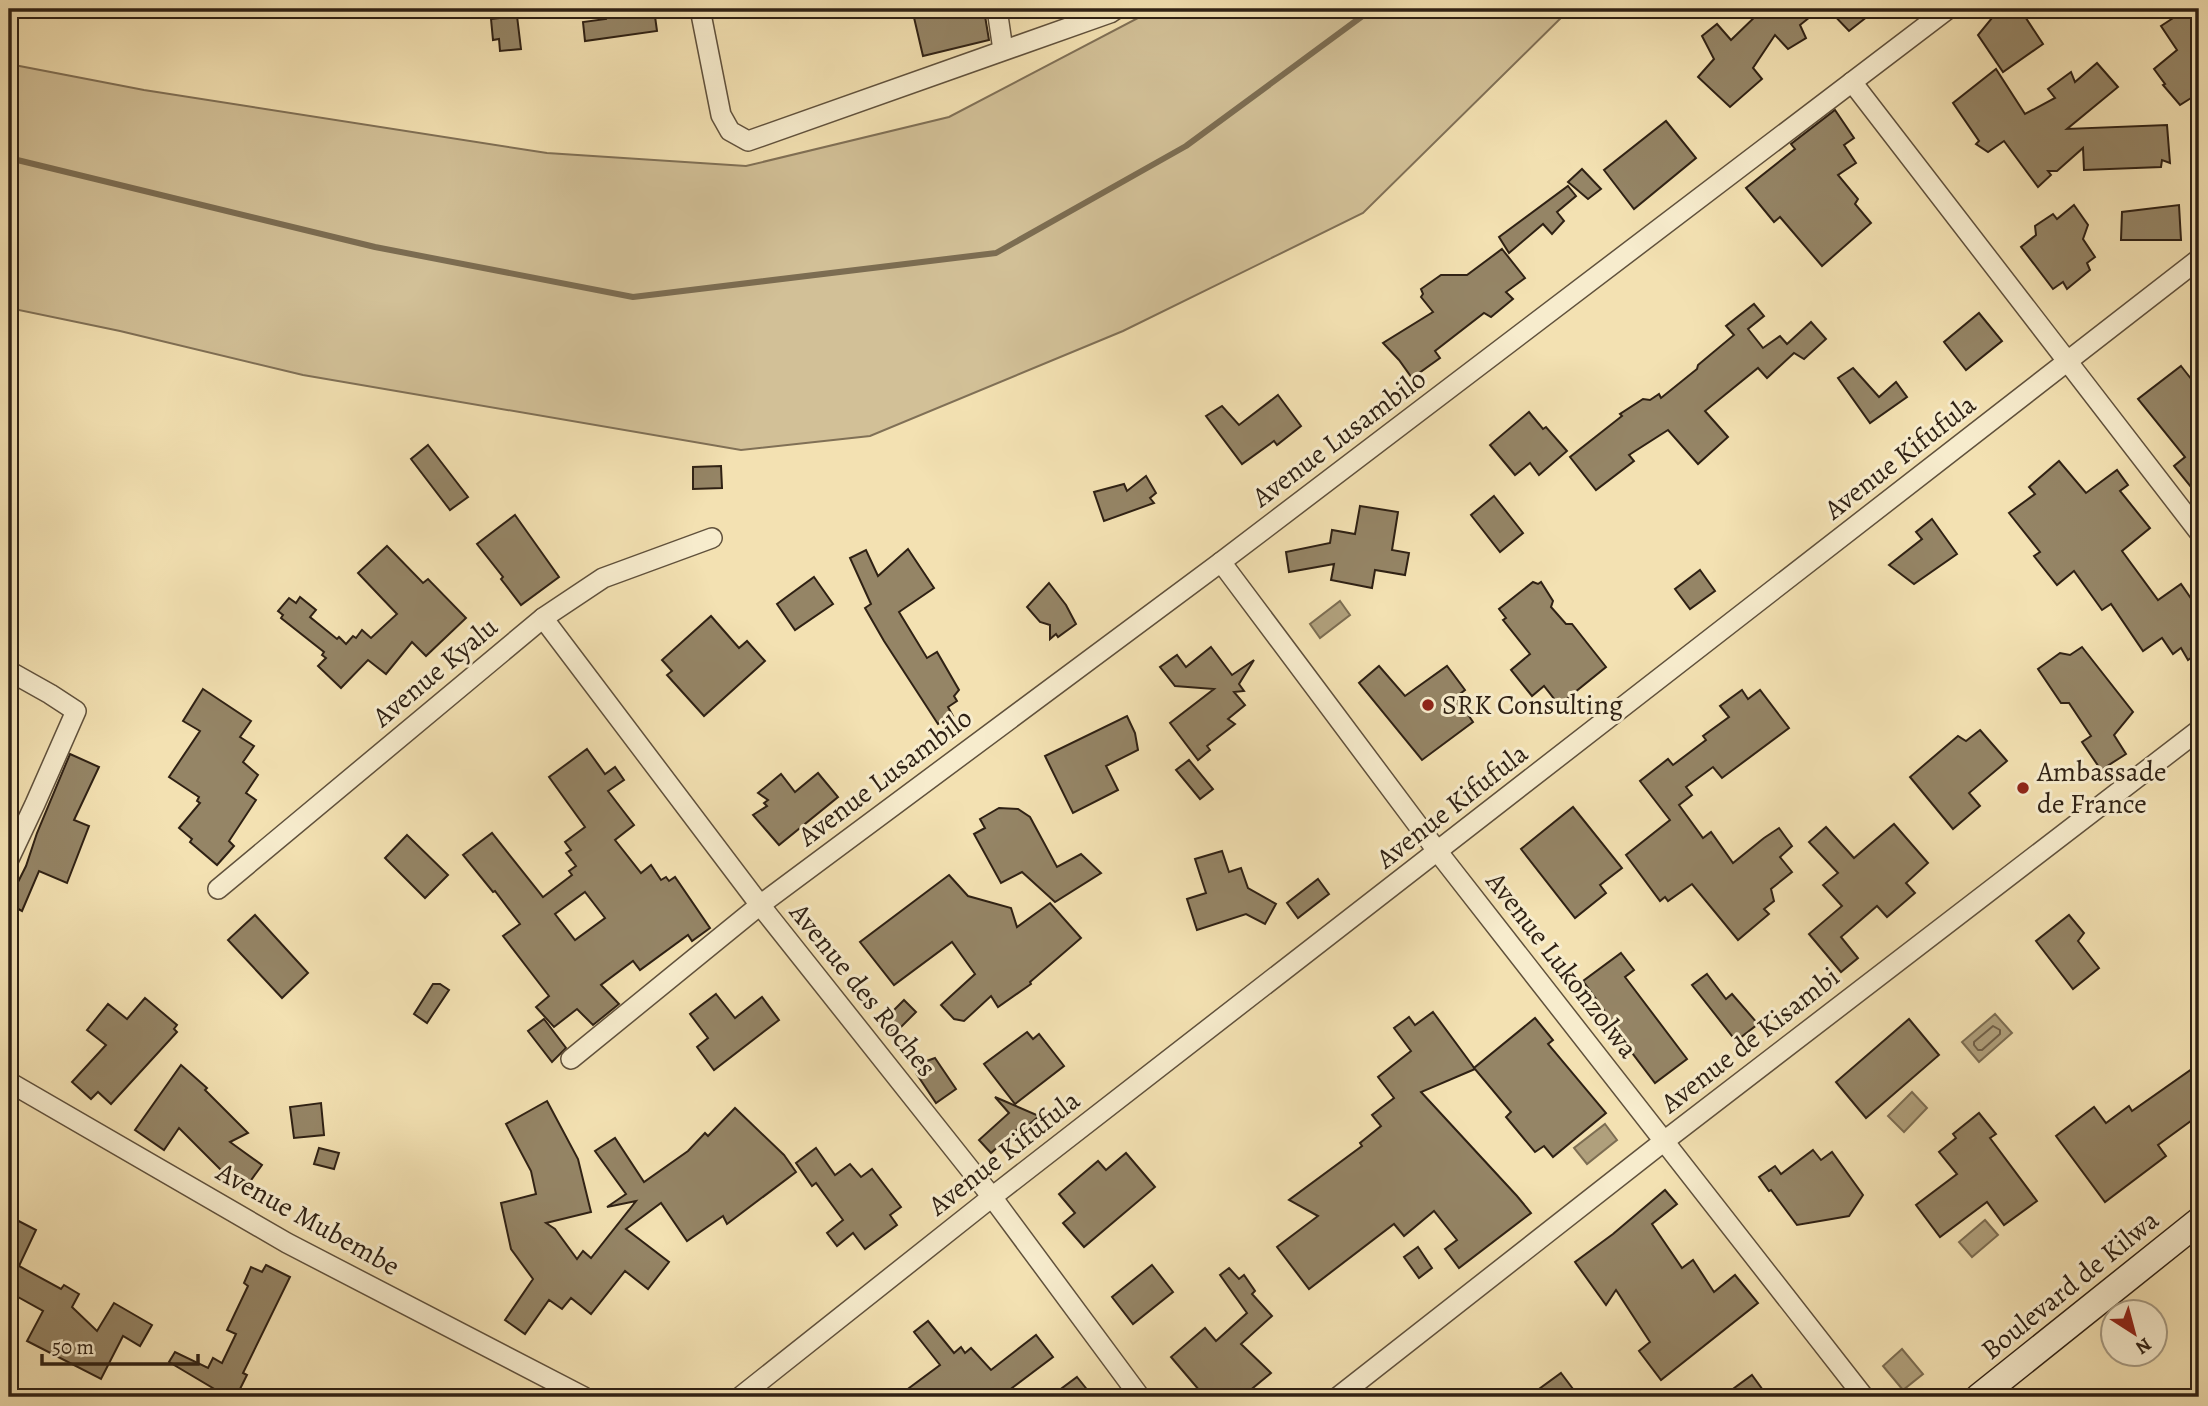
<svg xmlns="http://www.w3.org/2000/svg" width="2208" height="1406" viewBox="0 0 2208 1406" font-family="Alegreya,serif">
	<rect width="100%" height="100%" fill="#f3e1b2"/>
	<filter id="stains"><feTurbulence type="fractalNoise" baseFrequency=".00286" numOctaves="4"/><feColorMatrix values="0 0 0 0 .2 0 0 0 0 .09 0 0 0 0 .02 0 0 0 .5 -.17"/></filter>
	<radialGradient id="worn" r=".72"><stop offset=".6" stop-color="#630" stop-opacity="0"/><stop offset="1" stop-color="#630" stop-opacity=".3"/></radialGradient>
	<polygon fill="#d2c097" stroke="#807056" stroke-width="2" points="1155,9 1570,9 1363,213 1123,331 870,436 741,450 303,375 120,331 9,308 9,64 144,90 547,153 746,166 949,117"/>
	<g fill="#b0a07c" stroke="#7c6d52" stroke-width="2">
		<polygon points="1340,601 1350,615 1320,638 1310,624"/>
		<polygon points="1995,1014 2012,1033 1979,1062 1962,1042"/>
		<polygon points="1912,1092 1927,1108 1904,1132 1888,1116"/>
		<polygon points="1605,1124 1617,1140 1587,1164 1574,1148"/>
		<polygon points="1985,1220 1998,1235 1972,1257 1959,1242"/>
		<polygon points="1902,1349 1923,1374 1903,1390 1883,1366"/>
	</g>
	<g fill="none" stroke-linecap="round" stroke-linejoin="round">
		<polygon stroke="#706048" stroke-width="2" points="1993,1026 2000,1030 2000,1034 1982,1050 1978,1050 1974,1045 1974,1042"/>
		<polyline stroke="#7c6d52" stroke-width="6" points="9,158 375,247 633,297 996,253 1186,146 1372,9"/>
	</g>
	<g fill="#958566" stroke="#2f2114" stroke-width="2" fill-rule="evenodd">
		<polygon points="605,9 654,9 657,31 585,41 583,22 606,19"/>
		<polygon points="912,9 968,9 969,13 984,10 989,40 923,56"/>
		<polygon points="1763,9 1820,9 1800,25 1806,38 1788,49 1775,35 1753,68 1762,79 1730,107 1698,77 1714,59 1702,36 1717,24 1731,40"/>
		<polygon points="1828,9 1877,9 1849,31"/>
		<polygon points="2006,9 2020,9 2043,44 2003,72 1978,35 1996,13"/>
		<polygon points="2187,9 2199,9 2199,93 2180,105 2163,85 2165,84 2154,69 2177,50 2161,26"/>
		<polygon points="517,16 521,49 500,51 499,39 493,40 491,19"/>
		<polygon points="2097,63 2118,87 2067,129 2167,125 2170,163 2162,160 2161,167 2084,170 2083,148 2057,171 2048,171 2051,175 2038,187 2004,141 1988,152 1976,144 1979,141 1953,103 1996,69 2025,114 2055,98 2048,89 2071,72 2075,82"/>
		<polygon points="1835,110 1854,138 1844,145 1856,163 1838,175 1858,199 1855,204 1871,223 1822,266 1780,217 1774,222 1746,188 1795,149 1791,144"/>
		<polygon points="1666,121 1696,158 1634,209 1604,170"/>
		<polygon points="1582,169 1601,189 1588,199 1568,182"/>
		<polygon points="1568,186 1576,196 1557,212 1564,221 1552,234 1543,224 1509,253 1499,237"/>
		<polygon points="2074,205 2088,225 2083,239 2095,257 2087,263 2090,270 2067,289 2063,282 2053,289 2021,247 2036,235 2035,226 2053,214 2057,219"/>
		<polygon points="2179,205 2181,240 2121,240 2122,212"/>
		<polygon points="1502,249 1525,278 1506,292 1513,299 1491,317 1484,313 1435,351 1440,358 1412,378 1399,360 1383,343 1433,312 1421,297 1423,294 1421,289 1441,275 1467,275"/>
		<polygon points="1754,304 1764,316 1748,329 1763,348 1780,336 1787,344 1811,322 1826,339 1804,359 1794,353 1767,378 1758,368 1705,411 1728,437 1698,464 1668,430 1629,455 1634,461 1596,490 1570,457 1622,416 1620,414 1643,399 1650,400 1659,394 1661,398 1697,369 1698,365 1734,335 1726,326"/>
		<polygon points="1979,313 2002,341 1966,370 1944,342"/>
		<polygon points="2181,366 2199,389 2199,497 2174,466 2185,457 2138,399"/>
		<polygon points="1853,368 1879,397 1896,382 1907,397 1870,423 1838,378"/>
		<polygon points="1278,395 1301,426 1277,445 1274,441 1242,464 1206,416 1222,406 1239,425"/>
		<polygon points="1529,412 1543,429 1546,427 1567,451 1539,475 1530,463 1515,475 1490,445"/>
		<polygon points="428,445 468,497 450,510 411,459"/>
		<polygon points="2059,461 2086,493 2117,470 2128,485 2120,491 2150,528 2122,551 2158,600 2181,584 2199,610 2199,652 2188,660 2181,648 2173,654 2162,638 2143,651 2111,604 2102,610 2074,571 2057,585 2034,556 2040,552 2009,513 2035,494 2029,487"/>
		<polygon points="721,466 722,488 693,489 693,467"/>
		<polygon points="1146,476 1156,493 1150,498 1154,503 1104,521 1094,492 1124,484 1127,491"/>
		<polygon points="1494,496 1523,533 1500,552 1471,515"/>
		<polygon points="1360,506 1398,512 1392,550 1409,553 1405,575 1375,570 1372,588 1331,580 1334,564 1289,572 1286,552 1330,543 1332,530 1355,534"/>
		<polygon points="515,515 559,577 521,605 501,579 503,577 477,544"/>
		<polygon points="1932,519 1957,554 1914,584 1889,565 1922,539 1916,532"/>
		<polygon points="387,546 423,583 428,579 466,618 426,656 412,642 386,674 368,660 341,688 318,666 326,658 322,655 324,652 281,618 283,615 278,611 289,598 296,603 300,597 316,610 310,617 337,639 339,637 346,644 353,636 356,638 362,630 371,638 397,614 358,573"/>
		<polygon points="908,549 934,588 899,612 927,658 937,652 959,690 954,696 957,701 948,707 953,716 938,724 884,641 865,608 871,604 850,558 866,550 878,576"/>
		<polygon points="1700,570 1715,591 1690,609 1675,589"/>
		<polygon points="814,577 833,604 795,630 777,604"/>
		<polygon points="1533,582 1538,584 1541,582 1553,601 1551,607 1566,624 1572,624 1606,667 1559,705 1544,686 1532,696 1511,670 1530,654 1503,620 1506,618 1499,609"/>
		<polygon points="1049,583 1066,605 1076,624 1058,637 1056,634 1050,639 1050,625 1040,622 1027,607"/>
		<polygon points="711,616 739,648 747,641 765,661 704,716 667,675 672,671 662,660"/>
		<polygon points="1211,647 1232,675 1254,660 1239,684 1244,691 1234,692 1245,705 1228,719 1235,724 1207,746 1210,750 1198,760 1170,723 1214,689 1175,686 1160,667 1177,655 1186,667"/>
		<polygon points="2082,647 2133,712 2114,735 2126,754 2101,770 2082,742 2091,736 2069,703 2061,703 2038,669 2060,653 2070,655"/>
		<polygon points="1379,666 1405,696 1447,666 1465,690 1456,697 1473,722 1422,760 1359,683"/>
		<polygon points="203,689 251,721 240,737 254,746 243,762 258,775 246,793 256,800 229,841 234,846 217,865 190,842 192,839 179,828 200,803 197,801 199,797 169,777 200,731 183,721"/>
		<polygon points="1742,690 1748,699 1760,690 1789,728 1722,778 1713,767 1686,787 1692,795 1679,805 1703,838 1711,832 1733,863 1764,838 1779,828 1792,846 1780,857 1792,872 1771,889 1774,901 1764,909 1769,914 1738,940 1692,884 1668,901 1665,897 1660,901 1626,855 1670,820 1640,781 1668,759 1673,765 1706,740 1703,736 1729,717 1720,706"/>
		<polygon points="1127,716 1135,733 1138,750 1106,766 1118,790 1073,813 1045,756"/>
		<polygon points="1980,730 2007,761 1969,793 1980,806 1953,829 1910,777 1958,736 1966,741"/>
		<path d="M587,749l18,25 10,-7 9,13 -16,11 26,34 -19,15 26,33 10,-8 10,15 5,-3 3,4 6,-4 35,51 -18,13 -4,-6 -48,35 -7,-9 -32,24 18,19 -26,21 -16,-16 -23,18 -18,-20 13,-11 -46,-60 17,-12 -25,-33 -2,1 -30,-37 29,-22 51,64 29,-22 -3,-4 7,-5 -10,-13 5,-3 -6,-8 20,-15 -36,-50zM585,892l20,26 -30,22 -20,-26z"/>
		<polygon points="70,754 99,767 74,820 89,826 67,883 39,871 22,911 9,904 9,900 26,866 37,833"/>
		<polygon points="1189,760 1213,789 1200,799 1176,770"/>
		<polygon points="818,773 838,797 779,845 753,815 767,806 764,803 768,800 758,793 781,774 795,792"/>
		<polygon points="1573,807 1622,868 1600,885 1606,893 1575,918 1521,849"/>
		<polygon points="999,808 1018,809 1030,817 1057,867 1081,854 1101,873 1055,902 1022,872 1001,883 974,834 985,828 980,819"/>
		<polygon points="1894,824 1928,863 1906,883 1915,893 1887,917 1877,906 1841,937 1858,958 1841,972 1809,934 1842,906 1823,885 1838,873 1809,842 1826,827 1854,858"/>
		<polygon points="407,835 448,875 425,898 385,858"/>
		<polygon points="1222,851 1229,872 1241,868 1248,888 1276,904 1265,924 1246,914 1197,930 1187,899 1206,893 1195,859"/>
		<polygon points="949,875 968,896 1011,908 1017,927 1050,903 1081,938 1030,982 1031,984 998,1007 991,996 964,1021 954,1019 941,1005 975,974 952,942 894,985 860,942"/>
		<polygon points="1318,879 1329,894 1298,918 1287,903"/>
		<polygon points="255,915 308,973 282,998 228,940"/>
		<polygon points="2069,915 2084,933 2078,941 2099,968 2073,989 2036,941"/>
		<polygon points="1621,953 1634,970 1625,977 1687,1059 1655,1083 1601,1012 1604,1010 1583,981"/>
		<polygon points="1707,974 1726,999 1732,994 1758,1024 1736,1041 1692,985"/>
		<polygon points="433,984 440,984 449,990 427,1023 414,1014"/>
		<polygon points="716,994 735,1018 762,997 779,1020 714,1070 697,1047 708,1038 690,1014"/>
		<polygon points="145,998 177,1025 174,1029 177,1032 111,1104 98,1092 91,1099 72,1082 106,1045 87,1030 108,1004 127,1019"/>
		<polygon points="904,1000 916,1012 893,1035 886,1018"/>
		<polygon points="1433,1012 1475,1069 1421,1092 1517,1196 1531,1213 1459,1268 1445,1249 1457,1240 1434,1211 1404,1236 1394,1224 1309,1289 1277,1247 1318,1216 1289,1200 1362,1146 1360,1143 1381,1126 1372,1115 1394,1098 1378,1077 1411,1051 1394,1028 1409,1017 1415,1025"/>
		<polygon points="1535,1018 1553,1040 1548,1044 1606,1113 1553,1157 1544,1146 1535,1152 1506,1117 1511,1112 1474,1068"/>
		<polygon points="544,1019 566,1048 552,1062 528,1031"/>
		<polygon points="1909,1019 1939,1055 1866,1118 1836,1082"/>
		<polygon points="1027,1032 1033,1039 1039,1034 1064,1066 1015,1104 984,1064"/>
		<polygon points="935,1058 956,1089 936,1103 916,1073 918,1064"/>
		<polygon points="2199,1064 2199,1115 2158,1145 2166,1156 2105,1202 2056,1136 2094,1107 2106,1123 2129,1106 2132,1111"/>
		<polygon points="181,1065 207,1088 205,1090 248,1133 230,1142 262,1165 244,1190 221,1174 222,1171 179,1128 164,1150 135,1130"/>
		<polygon points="995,1097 1039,1116 1024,1129 1021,1126 991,1153 979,1140 1009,1113"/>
		<polygon points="547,1101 578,1159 591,1212 546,1223 555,1229 577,1259 583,1251 591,1258 636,1201 607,1207 626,1194 595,1151 615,1138 644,1182 688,1151 705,1133 708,1136 735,1108 784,1155 796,1172 727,1224 723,1216 687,1241 661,1203 626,1229 669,1262 648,1289 625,1271 591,1314 571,1298 562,1309 549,1300 525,1334 505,1320 533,1279 511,1249 501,1203 536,1194 531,1171 506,1124"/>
		<polygon points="321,1103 324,1135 294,1138 290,1107"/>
		<polygon points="1979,1113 1996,1134 1990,1138 2037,1201 2004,1225 1987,1202 1940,1237 1916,1205 1957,1174 1939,1152 1956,1138 1953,1134"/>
		<polygon points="319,1148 339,1153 334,1169 314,1164"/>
		<polygon points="816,1148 835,1175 850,1164 861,1177 872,1169 901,1207 890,1215 897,1225 865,1249 853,1233 837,1246 827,1233 843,1220 816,1183 812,1186 796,1163"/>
		<polygon points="1813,1150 1821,1160 1832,1152 1863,1195 1849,1216 1797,1225 1771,1190 1769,1191 1759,1177 1775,1166 1781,1174"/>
		<polygon points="1126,1153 1155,1187 1084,1247 1063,1223 1075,1213 1059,1194 1098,1161 1106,1170"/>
		<polygon points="1665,1190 1677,1204 1652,1224 1682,1268 1693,1260 1714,1292 1735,1275 1758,1303 1661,1380 1639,1351 1650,1342 1616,1290 1606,1305 1575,1262 1613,1234"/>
		<polygon points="9,1216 36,1230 19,1266 61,1289 64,1285 79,1294 72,1307 97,1331 114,1303 152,1325 140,1346 123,1336 101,1379 27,1341 43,1311 9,1292"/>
		<polygon points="1418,1247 1432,1268 1419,1278 1404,1257"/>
		<polygon points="266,1265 290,1277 243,1373 247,1375 236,1397 228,1397 169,1362 175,1352 208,1368 213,1358 222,1363 236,1334 227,1330 248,1286 244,1283 251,1267 262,1272"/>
		<polygon points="1152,1265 1173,1292 1133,1324 1112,1297"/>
		<polygon points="1229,1268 1239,1279 1244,1275 1255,1291 1252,1294 1272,1316 1241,1344 1271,1373 1242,1397 1205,1397 1171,1357 1205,1328 1216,1341 1247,1313 1220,1275"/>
		<polygon points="928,1321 954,1353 961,1347 965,1353 971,1348 991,1370 1036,1335 1053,1357 1000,1397 897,1397 940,1365 914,1332"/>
		<polygon points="1561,1373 1579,1397 1528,1397"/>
		<polygon points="1752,1375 1768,1397 1722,1397"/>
		<polygon points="1077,1377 1093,1397 1050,1397"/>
	</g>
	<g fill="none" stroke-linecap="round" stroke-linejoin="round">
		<defs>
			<g id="street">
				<polyline points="700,9 721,115 730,131 748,141 1110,13 1116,9"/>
				<polyline points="997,9 1003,50"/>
				<polyline points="1852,82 2199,532"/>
				<polyline points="1221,562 1438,852 1864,1397"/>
				<polyline points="543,618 760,905 992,1197 1140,1397"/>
				<polyline points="9,671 50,694 76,711 35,804 9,859"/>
				<polyline points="218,889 543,618 603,578 712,538"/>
				<polyline points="571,1059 760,905 1221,562 1948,9"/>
				<polyline points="9,1082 287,1243 584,1397"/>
				<polyline points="740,1397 992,1197 2199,259"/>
				<polyline points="1338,1397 1663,1142 2199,730"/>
			</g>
			<polyline id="secondary" points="1979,1397 2199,1221"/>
		</defs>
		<use href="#street" stroke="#60513c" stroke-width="22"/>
		<use href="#secondary" stroke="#2f2114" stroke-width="29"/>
		<use href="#street" stroke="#f7eccd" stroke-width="19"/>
		<use href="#secondary" stroke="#f7eccd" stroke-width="26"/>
	</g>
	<g fill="#8f2418" stroke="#f7eccd" stroke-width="2.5">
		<circle cx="1428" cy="705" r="7"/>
		<circle cx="2023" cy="788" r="7"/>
	</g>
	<g text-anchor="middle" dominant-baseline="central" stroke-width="6" stroke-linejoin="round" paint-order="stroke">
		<g font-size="28" fill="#2f2114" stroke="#f7eccd">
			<text transform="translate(1339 438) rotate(-37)">Avenue Lusambilo</text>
			<text transform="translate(1900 457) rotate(-38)">Avenue Kifufula</text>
			<text transform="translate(435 672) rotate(-40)">Avenue Kyalu</text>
			<text transform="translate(885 777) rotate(-37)">Avenue Lusambilo</text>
			<text transform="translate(1452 806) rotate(-38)">Avenue Kifufula</text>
			<text transform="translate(1562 965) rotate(52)">Avenue Lukonzolwa</text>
			<text transform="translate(863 990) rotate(51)">Avenue des Roches</text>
			<text transform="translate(1750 1040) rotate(-38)">Avenue de Kisambi</text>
			<text transform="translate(1004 1153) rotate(-38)">Avenue Kifufula</text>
			<text transform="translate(308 1219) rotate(29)">Avenue Mubembe</text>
			<text transform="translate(2070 1285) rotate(-39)">Boulevard de Kilwa</text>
		</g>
		<g font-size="28" fill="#2f2114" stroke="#f7eccd" text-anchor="start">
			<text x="1442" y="705">SRK Consulting</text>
			<text x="2037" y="772">Ambassade<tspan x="2037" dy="32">de France</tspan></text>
		</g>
	</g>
	<rect width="2208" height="1406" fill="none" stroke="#f3e1b2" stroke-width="35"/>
	<rect x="10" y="10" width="2187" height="1385" fill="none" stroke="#2f2114" stroke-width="3.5"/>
	<rect x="18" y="18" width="2173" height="1371" fill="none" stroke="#2f2114" stroke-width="2"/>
	<g transform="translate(2134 1333) rotate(144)"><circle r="33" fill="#f7eccd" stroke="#a79b83" stroke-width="2"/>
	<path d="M0-5L12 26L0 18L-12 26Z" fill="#8f2418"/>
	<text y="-10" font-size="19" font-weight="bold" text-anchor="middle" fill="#2f2114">N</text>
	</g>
	<path d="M42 1354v10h156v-10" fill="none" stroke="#2f2114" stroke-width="3.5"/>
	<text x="52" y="1354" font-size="21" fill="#2f2114" stroke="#f7eccd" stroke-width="5" paint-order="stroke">50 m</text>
	<rect width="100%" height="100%" filter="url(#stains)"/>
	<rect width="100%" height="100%" fill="url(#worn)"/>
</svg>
